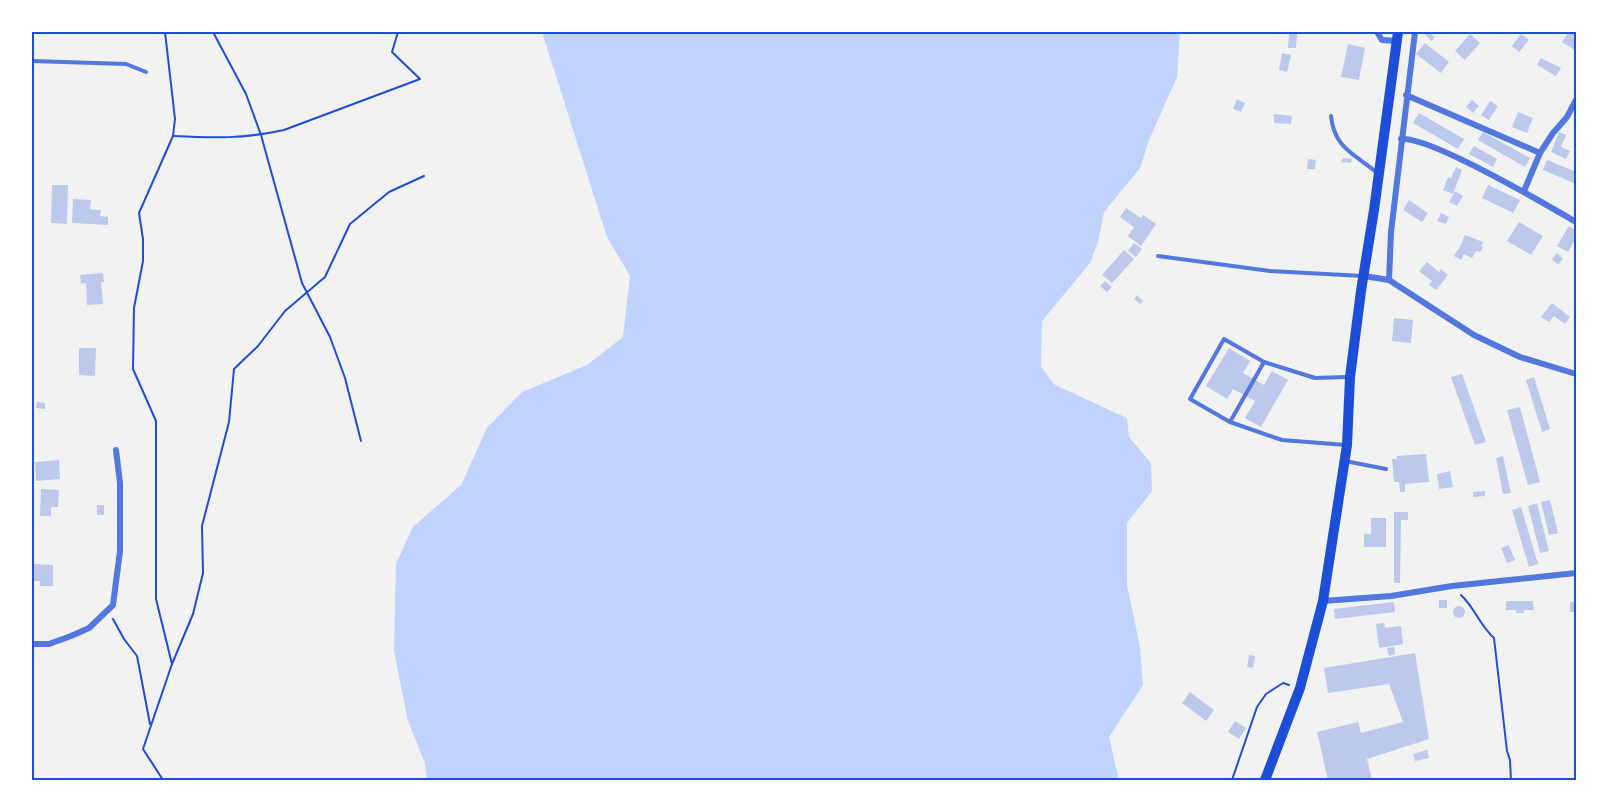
<svg xmlns="http://www.w3.org/2000/svg" width="1608" height="812" viewBox="0 0 1608 812" font-family="'Alegreya Sans',sans-serif">
	<rect width="100%" height="100%" fill="#f2f2f2"/>
	<polygon fill="#bfd3fe" points="542,32 1180,32 1177,77 1149,140 1140,168 1104,212 1098,242 1090,263 1042,321 1041,367 1055,385 1127,418 1129,437 1151,463 1152,491 1127,523 1127,585 1140,647 1143,685 1109,737 1119,780 427,780 425,763 408,721 394,651 396,564 413,527 461,485 487,428 522,392 587,365 623,337 630,276 607,237"/>
	<g fill="#bdc9ec">
		<polygon points="1429,32 1435,38 1431,41 1425,34"/>
		<polygon points="1569,32 1576,33 1576,51 1562,42"/>
		<polygon points="1289,34 1297,34 1296,48 1288,48"/>
		<polygon points="1470,34 1480,43 1465,60 1455,51"/>
		<polygon points="1521,34 1529,40 1519,52 1512,46"/>
		<polygon points="1425,43 1449,62 1441,73 1416,54"/>
		<polygon points="1348,44 1365,48 1359,80 1341,77"/>
		<polygon points="1282,53 1291,55 1287,72 1279,70"/>
		<polygon points="1541,58 1561,68 1556,76 1537,65"/>
		<polygon points="1237,99 1245,103 1241,112 1233,109"/>
		<polygon points="1472,100 1479,106 1473,113 1466,107"/>
		<polygon points="1490,101 1498,106 1489,120 1481,115"/>
		<polygon points="1518,112 1533,118 1527,133 1512,127"/>
		<polygon points="1419,113 1464,139 1458,149 1413,123"/>
		<polygon points="1274,114 1292,116 1291,124 1274,123"/>
		<polygon points="1483,132 1530,158 1525,167 1478,140"/>
		<polygon points="1559,132 1566,135 1561,147 1570,151 1566,159 1551,152"/>
		<polygon points="1474,146 1497,159 1493,167 1469,154"/>
		<polygon points="1343,158 1352,159 1351,163 1341,162"/>
		<polygon points="1308,159 1316,160 1315,169 1307,169"/>
		<polygon points="1547,160 1576,172 1576,184 1543,170"/>
		<polygon points="1456,167 1462,170 1453,194 1443,190 1448,177 1451,178"/>
		<polygon points="52,185 68,185 67,224 51,223"/>
		<polygon points="1488,185 1520,200 1513,213 1482,198"/>
		<polygon points="1455,191 1463,196 1457,206 1449,202"/>
		<polygon points="73,199 91,200 90,209 101,210 100,216 108,217 108,225 72,223"/>
		<polygon points="1409,200 1428,213 1422,222 1403,210"/>
		<polygon points="1126,208 1141,218 1143,215 1156,224 1141,246 1128,236 1134,227 1120,217"/>
		<polygon points="1441,213 1449,217 1446,224 1437,221"/>
		<polygon points="1519,222 1543,236 1531,255 1507,241"/>
		<polygon points="1569,226 1576,231 1576,238 1568,252 1557,246"/>
		<polygon points="1465,235 1483,242 1481,246 1483,247 1480,252 1476,251 1472,258 1464,254 1461,260 1454,256 1458,249 1459,249"/>
		<polygon points="1134,243 1142,249 1136,257 1128,251"/>
		<polygon points="1124,250 1134,259 1112,283 1102,275"/>
		<polygon points="1557,253 1563,259 1558,265 1552,259"/>
		<polygon points="1427,262 1439,272 1441,269 1448,275 1436,290 1429,285 1432,281 1419,271"/>
		<polygon points="103,273 104,282 101,282 103,304 87,305 86,283 81,284 80,275"/>
		<polygon points="1105,281 1112,287 1107,292 1100,286"/>
		<polygon points="1137,295 1143,301 1140,304 1134,299"/>
		<polygon points="1552,303 1570,317 1565,324 1554,316 1549,322 1541,317"/>
		<polygon points="1394,318 1413,320 1411,343 1392,341"/>
		<polygon points="79,348 96,348 95,376 79,375"/>
		<polygon points="1229,348 1250,361 1243,373 1264,385 1272,371 1288,380 1261,427 1245,418 1255,401 1233,389 1227,399 1206,386"/>
		<polygon points="1462,374 1486,442 1475,445 1451,377"/>
		<polygon points="1534,377 1550,429 1542,432 1526,380"/>
		<polygon points="37,402 45,403 45,409 36,408"/>
		<polygon points="1520,407 1540,482 1528,485 1507,410"/>
		<polygon points="1426,454 1429,482 1405,484 1405,492 1400,492 1399,482 1394,482 1392,459 1397,459 1397,456"/>
		<polygon points="1503,456 1511,493 1503,494 1496,458"/>
		<polygon points="59,460 60,479 36,481 35,462"/>
		<polygon points="1450,471 1453,487 1439,489 1437,474"/>
		<polygon points="41,489 59,490 58,507 51,507 51,516 40,516"/>
		<polygon points="1485,491 1485,496 1473,497 1473,492"/>
		<polygon points="1550,500 1558,533 1549,535 1541,502"/>
		<polygon points="1537,503 1549,551 1540,553 1528,506"/>
		<rect x="97" y="505" width="7" height="10"/>
		<polygon points="1521,507 1538,564 1529,567 1512,510"/>
		<polygon points="1394,512 1408,512 1408,520 1401,520 1400,583 1394,583"/>
		<polygon points="1371,518 1386,518 1386,547 1364,547 1364,534 1371,534"/>
		<polygon points="1509,545 1515,560 1507,563 1501,548"/>
		<polygon points="34,564 53,565 53,586 40,586 40,581 34,581"/>
		<rect x="1439" y="600" width="8" height="8"/>
		<polygon points="1506,601 1533,601 1534,610 1524,610 1524,613 1516,613 1516,610 1506,610"/>
		<polygon points="1394,602 1395,612 1335,619 1334,609"/>
		<rect x="1570" y="602" width="6" height="10"/>
		<circle cx="1459" cy="612" r="6"/>
		<polygon points="1384,623 1385,628 1401,626 1403,644 1379,648 1376,624"/>
		<polygon points="1394,647 1395,654 1389,656 1387,648"/>
		<polygon points="1415,653 1429,739 1367,759 1372,780 1328,780 1317,732 1358,722 1361,733 1403,722 1389,684 1328,693 1324,668"/>
		<polygon points="1249,655 1255,656 1253,668 1247,667"/>
		<polygon points="1190,692 1214,710 1206,721 1182,703"/>
		<polygon points="1235,721 1246,728 1239,739 1228,732"/>
		<polygon points="1427,750 1429,758 1415,761 1413,754"/>
	</g>
	<g fill="none" stroke-linecap="round" stroke-linejoin="round">
		<g stroke="#1d4ed8" stroke-width="2">
			<polyline points="213,32 246,94 261,135 302,283 330,337 345,378 361,441"/>
			<path d="M173,136c41,2 70,3 111,-6l136,-51 -28,-27 6,-20"/>
			<path d="M1461,595c14,13 19,31 33,43l13,113 3,9 1,20"/>
			<polyline points="113,619 124,639 137,656 150,724"/>
			<polyline points="172,664 193,614 203,573 202,526 229,422 234,369 258,346 285,311 325,277 350,224 389,192 424,176"/>
			<polyline points="163,780 143,749 172,664 156,599 156,421 133,369 134,308 143,261 143,239 139,213 173,136 175,119 165,32"/>
			<polyline points="1232,780 1257,707 1266,694 1283,683 1289,685"/>
		</g>
		<g stroke="#5277de" stroke-width="4">
			<polyline points="32,61 126,64 146,72"/>
			<path d="M1331,116c3,32 24,38 45,56"/>
			<polyline points="1158,256 1270,271 1363,276"/>
			<polyline points="1230,422 1190,399 1224,339 1264,362"/>
			<polyline points="1346,445 1282,440 1230,422 1264,362 1315,378 1347,377"/>
			<polyline points="1345,461 1386,469"/>
		</g>
		<g stroke="#5277de" stroke-width="6">
			<polyline points="1377,32 1382,40 1397,41"/>
			<polyline points="1406,95 1540,153"/>
			<path d="M1401,139c28,-3 146,66 175,83"/>
			<polyline points="1524,191 1540,153 1553,133 1567,117 1576,100"/>
			<polyline points="1364,276 1389,280 1474,335 1520,357 1576,374"/>
			<polyline points="1389,280 1391,232 1415,32"/>
			<polyline points="1323,601 1391,596 1452,586 1576,573"/>
			<polyline points="32,644 49,644 71,636 89,628 113,605 120,551 120,483 116,450"/>
		</g>
		<polyline stroke="#1d4ed8" stroke-width="10" points="1265,780 1300,688 1323,601 1347,445 1350,377 1361,291 1374,210 1398,32"/>
	</g>
	<rect width="1608" height="812" fill="none" stroke="#ffffff" stroke-width="66"/>
	<rect x="33" y="33" width="1542" height="746" fill="none" stroke="#1d4ed8" stroke-width="2"/>
</svg>
